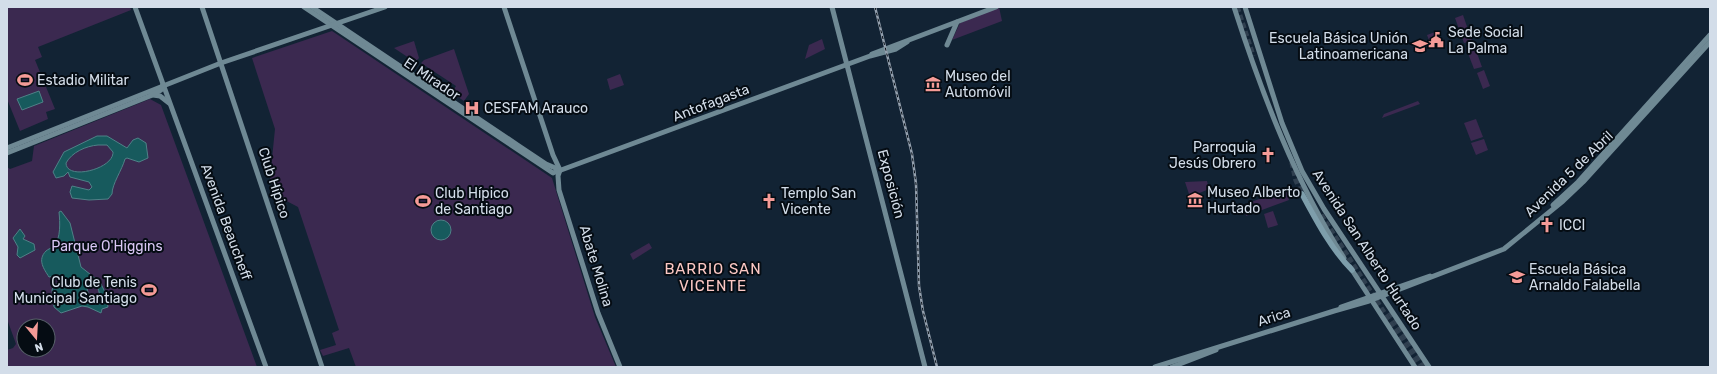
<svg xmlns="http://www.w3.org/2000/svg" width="1717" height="374" viewBox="0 0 1717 374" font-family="Rubik,sans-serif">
	<rect width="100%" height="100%" fill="#122334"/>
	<g fill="#3b2950" fill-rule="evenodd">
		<polygon points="7,7 130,7 131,10 38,47 42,57 35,60 55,109 46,112 48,119 20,131 7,99"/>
		<polygon points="999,7 1002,21 952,40 960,23"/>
		<polygon points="1463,15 1472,41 1464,43 1455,18"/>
		<polygon points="332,31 552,178 595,317 616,367 356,367 349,348 323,356 320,350 336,345 332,333 339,330 298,207 277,196 270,178 275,129 252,58"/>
		<polygon points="1435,32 1439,45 1432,48 1427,35"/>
		<polygon points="822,39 825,49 805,59 809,45"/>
		<polygon points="414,41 419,58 415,62 394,48"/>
		<polygon points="1474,45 1482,67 1474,69 1466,48"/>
		<polygon points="454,49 469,94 464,101 452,93 456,86 421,63 424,60"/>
		<polygon points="1484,70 1490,86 1483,89 1477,73"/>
		<polygon points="620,74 624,85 610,90 607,79"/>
		<path d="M150,99l11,6 96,262h-250v-17l6,-2 3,-4 -9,-25v-152l3,2 22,-8 2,-15zM24,326h24v24h-24z"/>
		<polygon points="1418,101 1420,104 1382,118 1384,114"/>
		<polygon points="1476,119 1483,137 1471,141 1464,123"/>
		<polygon points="1484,139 1488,150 1476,155 1471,143"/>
		<polygon points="1207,181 1209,189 1190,197 1185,182"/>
		<polygon points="1286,189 1289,200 1246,216 1243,205"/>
		<polygon points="1273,211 1278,225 1268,228 1264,214"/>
		<polygon points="649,243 652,248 633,260 630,254"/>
	</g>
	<g fill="#175a5d" stroke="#4f8187" fill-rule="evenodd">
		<polygon points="39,91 43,102 22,110 17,99"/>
		<path d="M97,136h10l20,12 6,-8 5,-2 8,5 2,15 -9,4 -12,-4 -2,1c-3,11 -13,25 -13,35l-4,5 -19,1 -17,-2 -2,-6 2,-6 17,4 3,-3 -3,-5 -19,-5 -2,-5 -4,4 -8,2 -3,-6 11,-20zM98,145h9l6,7c1,17 -47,29 -47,11 6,-11 20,-17 32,-18z"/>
		<path d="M61,211l9,12 11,44 19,15 6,12 2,13 -6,2 -1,4 -13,-6 -6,-1 -21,7 -7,-6 -2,-17 2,-5 6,-3v-3l-4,-3 -7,1c-5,-8 -12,-17 -3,-26 2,-2 6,-3 8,-5 7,-8 6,-24 5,-34zM89,279c8,2 11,13 11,21l-3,4c-8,-4 -11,-16 -11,-23z"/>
		<circle cx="441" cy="230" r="10"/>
		<polygon points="20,229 25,236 23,239 34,244 35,250 20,258 17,255 18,247 13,238"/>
	</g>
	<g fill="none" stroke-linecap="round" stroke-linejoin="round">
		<g stroke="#2f3f4f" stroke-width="5.5" stroke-dasharray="5.5 3" stroke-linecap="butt">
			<polyline points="1237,7 1253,56"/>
			<polyline points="1292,162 1296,180 1302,194"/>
			<polyline points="1321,215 1419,367"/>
			<polyline points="1390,312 1425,367"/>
		</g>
		<g stroke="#6f8994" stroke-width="5">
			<polyline points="135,7 266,367"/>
			<polyline points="202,7 322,367"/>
			<polyline points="304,7 553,173 870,56 896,49 907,42"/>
			<polyline points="312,7 519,146 546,164 560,170"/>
			<polyline points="504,7 553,155 560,170"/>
			<polyline points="832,7 925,367"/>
			<path d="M1234,7c28,87 61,174 110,251"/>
			<polyline points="1245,7 1282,123 1302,171 1324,209 1429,367"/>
			<polyline points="947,45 957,22"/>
			<polyline points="872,54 996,7"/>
			<polyline points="153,95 160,96 169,103"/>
			<polyline points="7,148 221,63 385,7"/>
			<polyline points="7,153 150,96 161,90 163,84"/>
			<polyline points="560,170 558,176 559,190 598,313 620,367"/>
			<polyline points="1553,205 1578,182 1710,35"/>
			<polyline points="1350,267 1415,367"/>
			<polyline points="1341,307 1430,276"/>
			<polyline points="1155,367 1334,311 1369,301 1504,249 1563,201 1583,182 1710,42"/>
			<polyline points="1172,367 1216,350"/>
		</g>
		<path stroke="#7e9eab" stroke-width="5.5" d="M1302,194c14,26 29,55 50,76"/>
		<defs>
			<polyline id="rail" points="875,7 912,154 916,184 919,286 923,311 937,367"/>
		</defs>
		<use href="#rail" stroke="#94a0ae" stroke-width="2.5"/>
		<use href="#rail" stroke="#050c13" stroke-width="1" stroke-dasharray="3" stroke-linecap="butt"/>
	</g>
	<defs>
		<symbol id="civic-bare" viewBox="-9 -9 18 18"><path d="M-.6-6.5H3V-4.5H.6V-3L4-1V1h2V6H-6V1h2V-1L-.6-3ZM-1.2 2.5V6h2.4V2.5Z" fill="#f59b97" stroke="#050c13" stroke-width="2.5" paint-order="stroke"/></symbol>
		<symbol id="school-bare" viewBox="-9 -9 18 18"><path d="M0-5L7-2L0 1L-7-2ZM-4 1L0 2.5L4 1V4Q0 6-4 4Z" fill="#f59b97" stroke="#050c13" stroke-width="2.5" paint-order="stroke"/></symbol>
		<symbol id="stadium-bare" viewBox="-9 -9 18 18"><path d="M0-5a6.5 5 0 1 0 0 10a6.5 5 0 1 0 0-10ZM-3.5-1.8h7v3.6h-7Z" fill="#f59b97" stroke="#050c13" stroke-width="2.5" paint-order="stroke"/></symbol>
		<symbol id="museum-bare" viewBox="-9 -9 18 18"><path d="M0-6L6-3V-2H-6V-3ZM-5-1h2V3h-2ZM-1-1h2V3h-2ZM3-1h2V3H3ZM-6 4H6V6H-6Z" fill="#f59b97" stroke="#050c13" stroke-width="2.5" paint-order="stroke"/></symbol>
		<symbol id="hospital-bare" viewBox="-9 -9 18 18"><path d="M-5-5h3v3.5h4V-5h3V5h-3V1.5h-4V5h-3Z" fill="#f59b97" stroke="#050c13" stroke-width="2.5" paint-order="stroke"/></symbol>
		<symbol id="church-bare" viewBox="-9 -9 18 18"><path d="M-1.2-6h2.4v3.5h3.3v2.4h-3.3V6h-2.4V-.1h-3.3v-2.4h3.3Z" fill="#f59b97" stroke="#050c13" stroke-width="2.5" paint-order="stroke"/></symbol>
	</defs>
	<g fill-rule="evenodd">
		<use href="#civic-bare" x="1425" y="29" width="22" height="22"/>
		<use href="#school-bare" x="1409" y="35" width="22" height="22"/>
		<use href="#stadium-bare" x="14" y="69" width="22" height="22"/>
		<use href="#museum-bare" x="922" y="73" width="22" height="22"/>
		<use href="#hospital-bare" x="461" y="97" width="22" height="22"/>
		<use href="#church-bare" x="1257" y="144" width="22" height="22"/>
		<use href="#museum-bare" x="1184" y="189" width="22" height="22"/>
		<use href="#stadium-bare" x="412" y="190" width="22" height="22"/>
		<use href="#church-bare" x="758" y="190" width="22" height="22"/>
		<use href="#church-bare" x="1536" y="214" width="22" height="22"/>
		<use href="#school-bare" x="1506" y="266" width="22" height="22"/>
		<use href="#stadium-bare" x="138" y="279" width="22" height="22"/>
	</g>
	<g text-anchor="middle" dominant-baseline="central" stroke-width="4" stroke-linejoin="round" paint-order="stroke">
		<g font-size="14" fill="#d3dde9" stroke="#050c13" text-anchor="start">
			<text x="1448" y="32">Sede Social<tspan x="1448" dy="16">La Palma</tspan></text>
			<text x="1408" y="38" text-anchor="end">Escuela Básica Unión<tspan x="1408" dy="16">Latinoamericana</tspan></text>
			<text x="945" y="76">Museo del<tspan x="945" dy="16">Automóvil</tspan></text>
			<text x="37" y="80">Estadio Militar</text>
			<text x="484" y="108">CESFAM Arauco</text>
			<text x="1256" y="147" text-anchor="end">Parroquia<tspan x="1256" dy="16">Jesús Obrero</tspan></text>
			<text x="1207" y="192">Museo Alberto<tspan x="1207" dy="16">Hurtado</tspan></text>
			<text x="435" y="193">Club Hípico<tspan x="435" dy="16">de Santiago</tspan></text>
			<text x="781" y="193">Templo San<tspan x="781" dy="16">Vicente</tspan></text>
			<text x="1559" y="225">ICCI</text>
			<text x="1529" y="269">Escuela Básica<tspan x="1529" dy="16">Arnaldo Falabella</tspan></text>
			<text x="137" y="282" text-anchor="end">Club de Tenis<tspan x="137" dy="16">Municipal Santiago</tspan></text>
		</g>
		<g font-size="14" fill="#d3dde9" stroke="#050c13">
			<text transform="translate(432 79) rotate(34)">El Mirador</text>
			<text transform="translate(711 103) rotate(-21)">Antofagasta</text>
			<text transform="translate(1569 174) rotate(-44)">Avenida 5 de Abril</text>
			<text transform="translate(274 183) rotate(72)">Club Hípico</text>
			<text transform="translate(891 184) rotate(75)">Exposición</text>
			<text transform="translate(226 222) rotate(70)">Avenida Beaucheff</text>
			<text transform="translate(1367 250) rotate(57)">Avenida San Alberto Hurtado</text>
			<text transform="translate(596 266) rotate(73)">Abate Molina</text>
			<text transform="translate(1274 317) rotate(-18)">Arica</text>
		</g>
		<g font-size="14" fill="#d9c6f4" stroke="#050c13">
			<text x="107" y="246">Parque O'Higgins</text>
		</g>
		<g font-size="15" letter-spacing="1" fill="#fcc8c4" stroke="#050c13">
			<text x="713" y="269">BARRIO SAN<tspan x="713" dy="17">VICENTE</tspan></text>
		</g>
	</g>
	<rect width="1717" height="374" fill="none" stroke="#d3dde9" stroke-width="16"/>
	<g transform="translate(36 338) rotate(162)"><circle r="19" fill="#050c13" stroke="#576069"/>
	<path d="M0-3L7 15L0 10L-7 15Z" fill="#f59b97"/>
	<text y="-6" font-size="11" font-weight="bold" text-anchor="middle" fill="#d3dde9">N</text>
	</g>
</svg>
